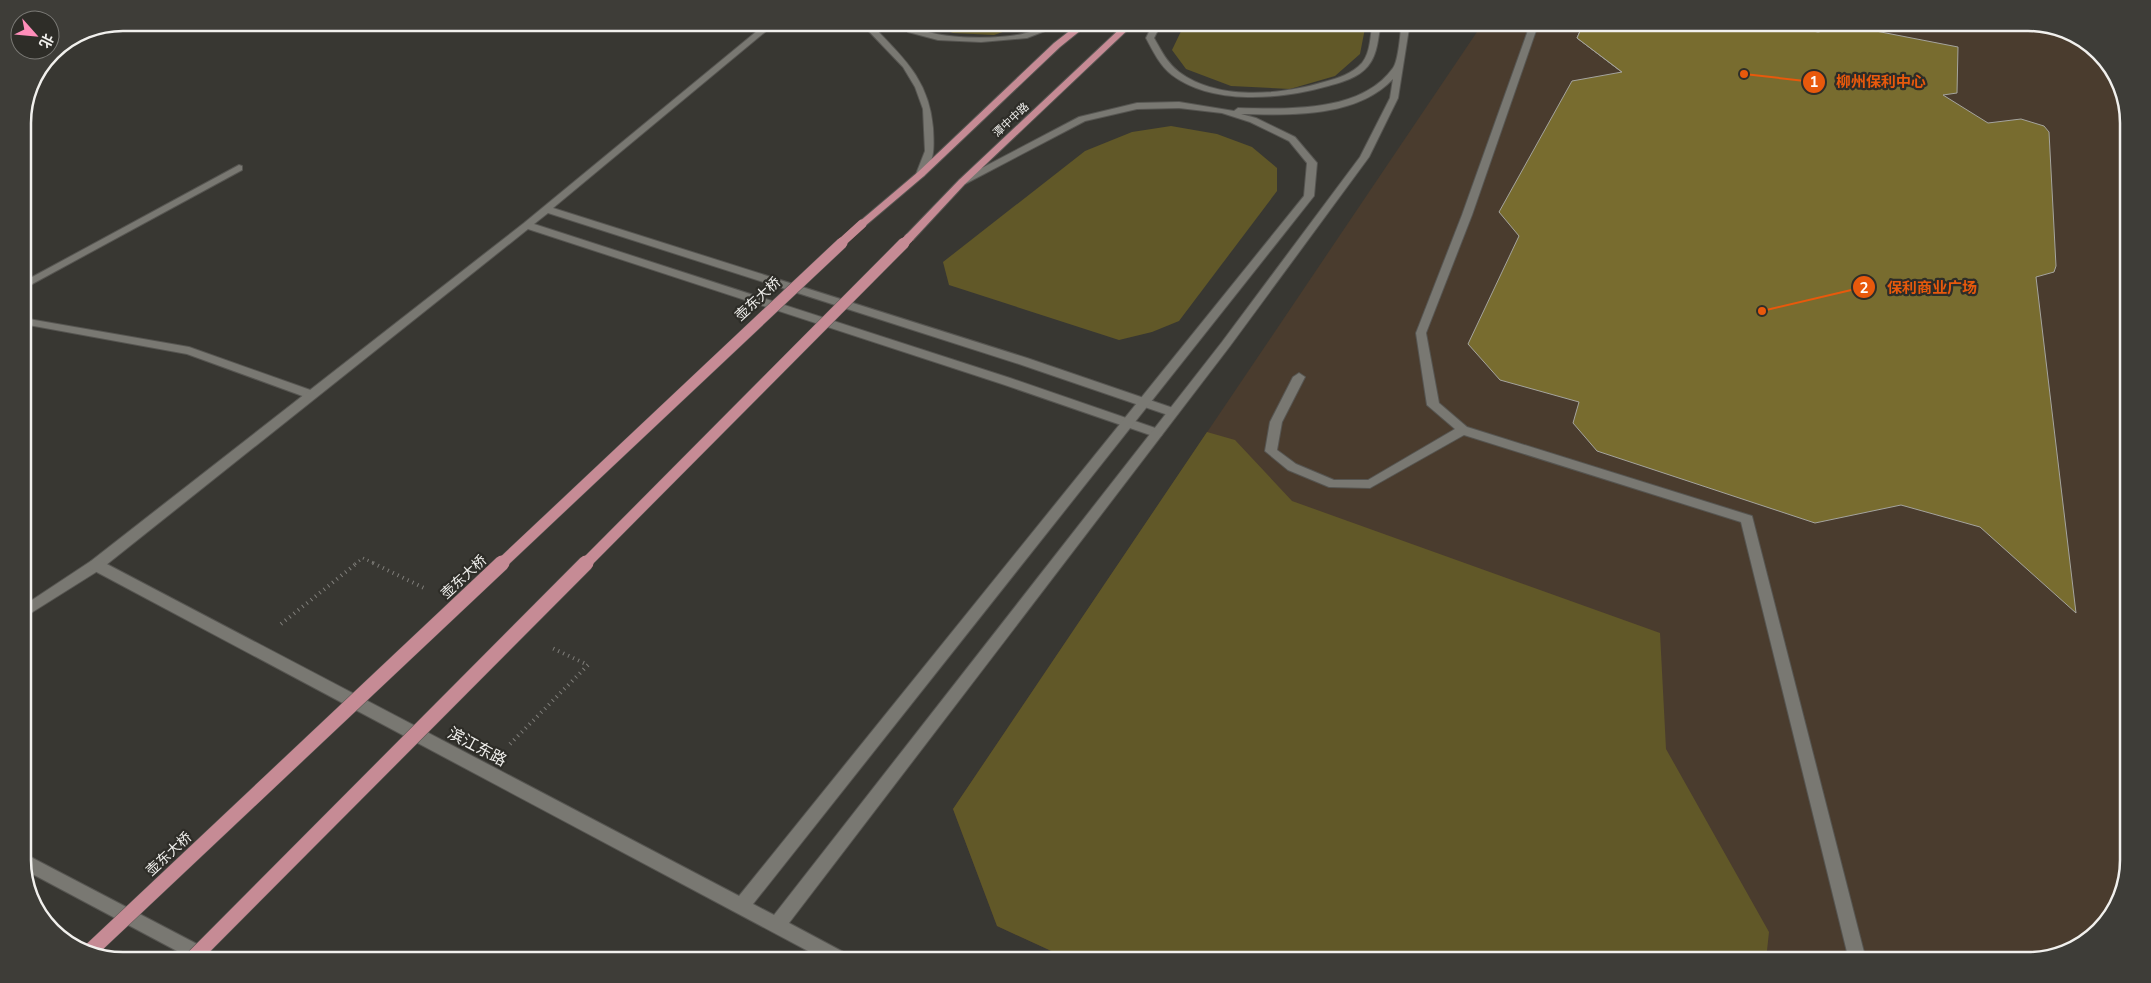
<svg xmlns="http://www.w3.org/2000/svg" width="2151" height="983" viewBox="0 0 2151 983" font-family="'Nunito Sans','Noto Sans SC',sans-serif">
	<rect width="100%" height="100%" fill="#383732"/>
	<polygon fill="#4a3c2e" points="1483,23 2028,23 2067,30 2111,67 2128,117 2128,860 2121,899 2083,944 2028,960 1071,960 997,926 953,809"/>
	<g fill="#615828">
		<polygon points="925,23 1029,23 994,35 953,33"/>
		<polygon points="1185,23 1185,22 1366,23 1360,54 1335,76 1290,89 1231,86 1186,69 1172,50"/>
		<polygon points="1171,126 1217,134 1252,147 1277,168 1277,191 1179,321 1152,332 1119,340 949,285 943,262 1085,151 1132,132"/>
		<polygon points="1207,432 1235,440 1292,501 1660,633 1666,749 1769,932 1766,960 1071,960 997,926 953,809"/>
	</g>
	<g fill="#786c2f" stroke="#a5a49e">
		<polygon points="1584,22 1783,22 1866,75 1864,97 1729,123 1673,111 1577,38"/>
		<polygon points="1584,22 1783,22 1790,27 1818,32 1850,26 1958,47 1957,93 1943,95 1988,123 2021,119 2044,126 2049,132 2056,266 2054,272 2036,277 2076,613 1980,527 1901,505 1815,523 1597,451 1573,423 1579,402 1500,380 1468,344 1519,236 1499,212 1572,81 1622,72 1577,38"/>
	</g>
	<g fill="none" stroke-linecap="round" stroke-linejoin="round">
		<defs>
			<polygon id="service" points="1531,22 1539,22 1472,215 1426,333 1439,403 1467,427 1752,516 1866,960 1849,960 1741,522 1464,435 1370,488 1329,487 1288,470 1265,451 1270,422 1293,377 1299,373 1305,377 1282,422 1277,450 1296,464 1334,480 1368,480 1455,429 1427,405 1416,333 1462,215"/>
			<g id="minor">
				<polygon points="239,165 242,166 242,170 23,289 23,282"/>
				<polygon points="23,318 189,347 316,392 318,395 312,399 308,398 187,354 23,324"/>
			</g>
			<g id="tertiary">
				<polygon points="768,22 777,22 553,208 1027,358 1176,409 1178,412 1176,415 1168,415 1019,364 548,213 534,224 1010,378 1161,430 1163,433 1161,436 1153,436 1002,384 528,229 101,569 23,618 23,606 91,561 524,223"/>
				<polygon points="23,853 216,954 218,960 194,960 23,869"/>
			</g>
			<g id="secondary">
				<path d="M860,22h9c32,34 60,56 64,106 1,20 2,30 -9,48l-3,1 -5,-3 9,-23 -2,-42 -8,-22 -12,-20z"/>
				<path d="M900,22h9c16,19 93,18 117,11 15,-3 26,-11 42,-11l-41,16 -46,4 -43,-2 -30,-8z"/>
				<path d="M1154,22h8l-8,16c7,12 13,25 25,34 39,29 101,23 145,10 14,-4 28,-8 38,-19 9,-11 8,-28 11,-41h8c-3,15 -3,32 -13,44 -10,12 -26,16 -40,20 -46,13 -115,20 -156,-11 -12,-9 -19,-24 -26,-37z"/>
				<path d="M1402,22h8l-12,76 -29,59 -139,189 -441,577 58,31 2,6h-24l-734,-391 -2,-4 2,-4h10l638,335 565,-700 3,-33 -18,-22 -39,-19 -28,-9 -43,-5 -42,1 -52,12 -120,63h-6v-4l120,-63 58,-14 42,-1 55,9 4,-3c49,1 123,5 155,-40 6,-8 7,-35 9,-46zM1393,79l-3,19 -30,59 -138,185 -448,573 -21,-11 561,-708 3,-33 -22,-26 -39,-19 -15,-4c49,1 115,4 152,-35z"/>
			</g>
			<g id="primary">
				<polygon points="1081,22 1091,22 1060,47 924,176 865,226 859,226 859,222 918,172 1054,43"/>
				<polygon points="1127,22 1136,22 965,184 913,240 905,240 905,236 959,180"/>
			</g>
		</defs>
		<use href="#service" stroke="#565551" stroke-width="2"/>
		<use href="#minor" stroke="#565551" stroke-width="2"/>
		<use href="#tertiary" stroke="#565551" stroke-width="2"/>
		<use href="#secondary" stroke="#565551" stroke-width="2"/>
		<use href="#primary" stroke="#565551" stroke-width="2"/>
		<polyline stroke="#807f7b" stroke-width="3" stroke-dasharray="1 4" stroke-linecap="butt" points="355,564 363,558 376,564"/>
		<g stroke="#807f7b" stroke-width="4" stroke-dasharray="1 4.5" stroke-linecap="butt">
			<polyline points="373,563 424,588"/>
			<polyline points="281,624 357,563"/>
			<polyline points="510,744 588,665 552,648"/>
		</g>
		<use href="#service" fill="#797872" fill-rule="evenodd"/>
		<use href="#minor" fill="#797872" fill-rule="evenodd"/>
		<use href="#tertiary" fill="#797872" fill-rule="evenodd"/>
		<use href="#secondary" fill="#797872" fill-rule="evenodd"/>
		<use href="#primary" fill="#c68b95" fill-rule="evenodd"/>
		<defs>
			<g id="primary-bridge-far2">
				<polyline points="840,244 862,224"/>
				<polyline points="903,244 909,238"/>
			</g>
			<g id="primary-bridge-far1">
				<polyline points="501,564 842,243"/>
				<polyline points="585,564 904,243"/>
			</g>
			<g id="primary-bridge">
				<polyline points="88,953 502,563"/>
				<polyline points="191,960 586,563"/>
			</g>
		</defs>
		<use href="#primary-bridge-far2" stroke="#565551" stroke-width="9" stroke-linecap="butt"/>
		<use href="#primary-bridge-far1" stroke="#565551" stroke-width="12" stroke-linecap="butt"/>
		<use href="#primary-bridge" stroke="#565551" stroke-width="16" stroke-linecap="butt"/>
		<use href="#primary-bridge-far2" stroke="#c68b95" stroke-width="9"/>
		<use href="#primary-bridge-far1" stroke="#c68b95" stroke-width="11"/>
		<use href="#primary-bridge" stroke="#c68b95" stroke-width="15"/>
	</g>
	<g text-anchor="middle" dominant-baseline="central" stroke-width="4.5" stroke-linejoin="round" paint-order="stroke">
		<g font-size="11" fill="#f1f0ed" stroke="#2e2d28">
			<text transform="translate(1011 120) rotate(-43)">潭中中路</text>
		</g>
		<g font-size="14" fill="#f1f0ed" stroke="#2e2d28">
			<text transform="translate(758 299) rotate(-43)">壶东大桥</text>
			<text transform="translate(464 577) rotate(-43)">壶东大桥</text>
			<text transform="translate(169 854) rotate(-43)">壶东大桥</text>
		</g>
		<g font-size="16" fill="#f1f0ed" stroke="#2e2d28">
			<text transform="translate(477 747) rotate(28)">滨江东路</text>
		</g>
	</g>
	<path d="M0 0H2151V983H0ZM123 31H2028A92 92 0 0 1 2120 123V860A92 92 0 0 1 2028 952H123A92 92 0 0 1 31 860V123A92 92 0 0 1 123 31Z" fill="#3e3d38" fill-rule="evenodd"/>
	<path fill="none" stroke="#f1f0ed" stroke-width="2.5" d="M123 31H2028A92 92 0 0 1 2120 123V860A92 92 0 0 1 2028 952H123A92 92 0 0 1 31 860V123A92 92 0 0 1 123 31Z"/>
	<path fill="none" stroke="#e8590c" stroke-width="2" d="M1744 74L1814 82M1762 311L1864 287"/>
	<g fill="#e8590c" stroke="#2e2d28" stroke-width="2">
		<circle cx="1744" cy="74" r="5"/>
		<circle cx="1762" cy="311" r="5"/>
		<circle cx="1814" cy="82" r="12"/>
		<circle cx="1864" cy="287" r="12"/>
	</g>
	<g font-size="15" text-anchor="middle" font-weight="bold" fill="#fff">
		<text x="1814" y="87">1</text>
		<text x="1864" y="293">2</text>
	</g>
	<g font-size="15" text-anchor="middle" font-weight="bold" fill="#e8590c" stroke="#2e2d28" stroke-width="4.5" stroke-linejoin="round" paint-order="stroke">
		<text x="1881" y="87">柳州保利中心</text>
		<text x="1932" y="293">保利商业广场</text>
	</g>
	<g transform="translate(35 35) rotate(117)"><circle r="24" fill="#2e2d28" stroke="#7c7b77"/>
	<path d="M0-4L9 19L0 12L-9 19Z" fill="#ff8eba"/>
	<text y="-8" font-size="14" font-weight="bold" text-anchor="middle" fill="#f1f0ed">北</text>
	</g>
</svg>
